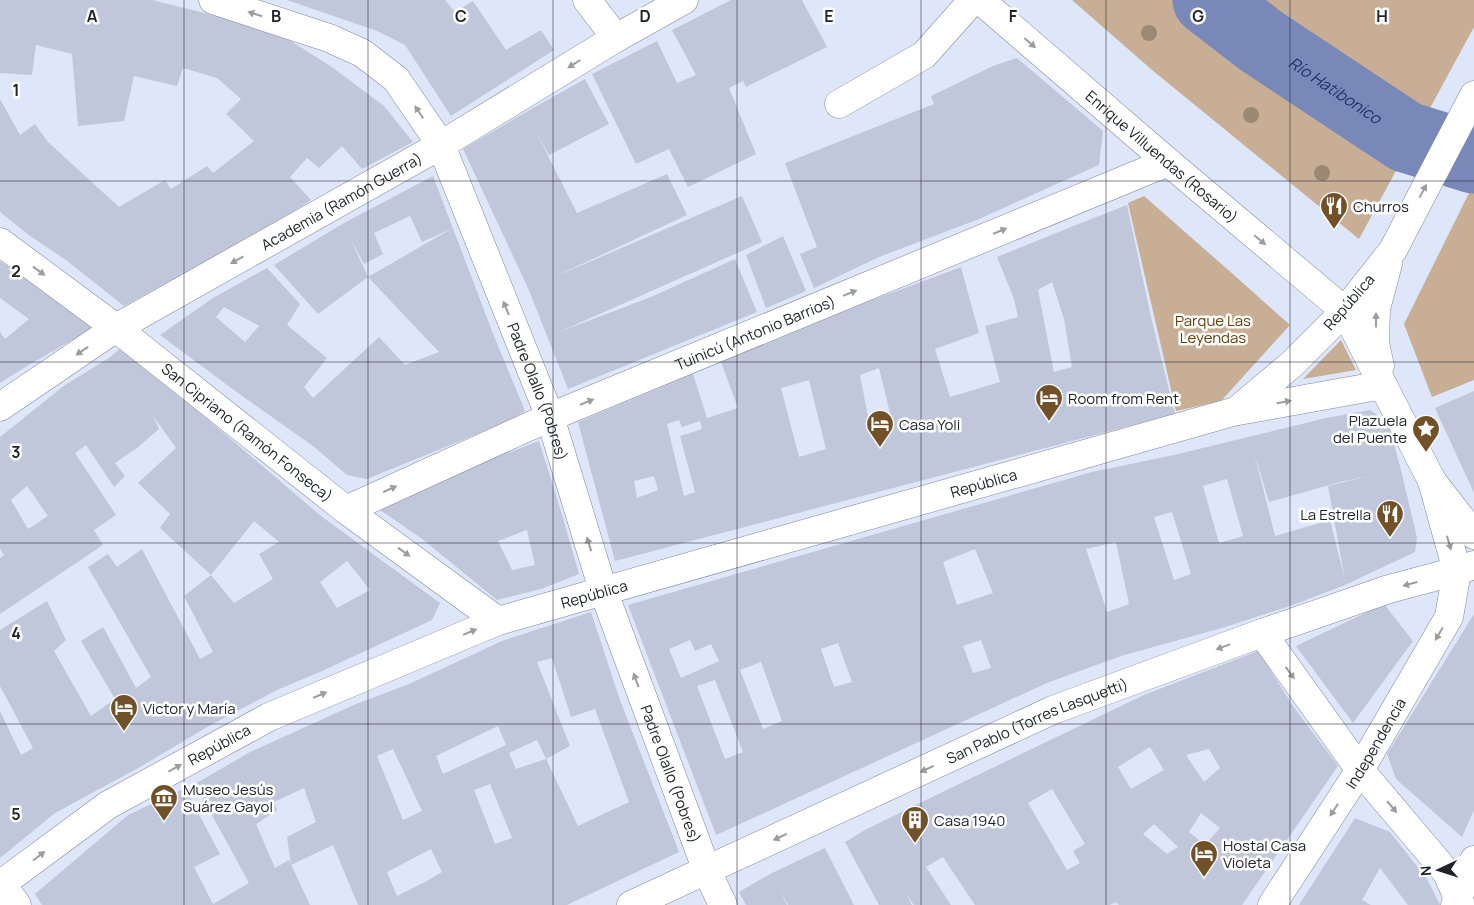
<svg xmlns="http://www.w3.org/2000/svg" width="1474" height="905" viewBox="0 0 1474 905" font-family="Manrope,sans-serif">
	<rect width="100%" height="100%" fill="#dee6f9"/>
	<g fill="#c7ae95">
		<polygon points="1072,0 1474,0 1474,27 1359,239 1152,70"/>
		<polygon points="1474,183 1474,380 1432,397 1404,324"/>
		<polygon points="1144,196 1243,283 1290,325 1221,401 1176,411 1128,203"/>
		<polygon points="1341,340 1356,370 1303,379"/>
	</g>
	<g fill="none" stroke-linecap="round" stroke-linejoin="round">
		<path stroke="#7889b9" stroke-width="71" id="s1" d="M1208,0l53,41 145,96 68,21"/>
	</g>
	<g fill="#c0c7da" fill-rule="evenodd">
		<polygon points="0,0 152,0 233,20 291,41 332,67 384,106 413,142 362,169 342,146 319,168 307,158 290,177 311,200 218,259 162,285 124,306 66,260 30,236 0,212 0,99 20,135 35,124 48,142 119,207 165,180 171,189 207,166 213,173 254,141 226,114 241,99 217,78 183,68 177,86 134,76 124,121 78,126 72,54 36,45 32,75 0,73"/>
		<polygon points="287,0 445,0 455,12 473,1 506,50 541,30 554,50 451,116 405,45 377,31"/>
		<polygon points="731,0 802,0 827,47 746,87 743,81 729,88 756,154 688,187 669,149 636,164 592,74 657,41 677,83 696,75 672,30"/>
		<polygon points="1017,58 1103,131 1099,165 979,219 879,257 814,288 800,254 817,247 785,163 934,104 931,96 993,66"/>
		<polygon points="585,79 609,124 549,155 536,132 577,213 667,174 687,215 552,278 742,196 762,242 559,332 651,297 735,259 757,312 568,389 528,288 463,149 526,112"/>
		<path d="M433,176l59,155 33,80 -16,10 -142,58 -20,-4 -34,-29 -75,-53 -78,-58 53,-37 54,-30 33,36 -13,21 40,33 -23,29 9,11 66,-61 26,28 34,-13 -71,-75 -50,37 -44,-49 70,-42zM410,216l12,26 29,-13 -83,48 -18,-39 14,26 19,-10 -9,-21zM224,307l35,19 -14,16 -29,-25z"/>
		<path d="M1127,205l24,112 24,97 -560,147 -37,-139 115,-48 14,44 31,-10 -17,-46 127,-53 113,-42 18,66 -44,16 15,48 50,-15 -15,-56 33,-9 -4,-18 -17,-42 79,-32zM1052,282l12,37 8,48 -18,5 -16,-82zM879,368l13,53 -22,6 -10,-52zM809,380l17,69 -27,8 -18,-69zM679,420l3,7 18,-6 2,8 -22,7 15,56 -11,4 -17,-72zM654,476l4,14 -21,8 -3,-17z"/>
		<polygon points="783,236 806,291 766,308 746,255"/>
		<polygon points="0,261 57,297 93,328 27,366 0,383 0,332 5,339 29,319 0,298"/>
		<path d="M124,345l54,49 143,122 119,87 -8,17 -110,51 -45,19 -68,36 -69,41 -85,46 -55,45v-147l21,44 12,-7 -33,-62v-56l47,-29 19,39 -12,11 37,65 24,-17 -34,-58 22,-14 33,61 15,-11 -63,-110 20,-13 9,13 25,-18 58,110 13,-7 -29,-56 27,-21 23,28 39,-24 -14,-25 20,-12 -25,-21 -43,54 -51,-47 10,-14 -32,-31 38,-35 -23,-32 6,13 -22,19 -22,15 10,13 -11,11 -28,-42 -11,8 41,62 -22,15 9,15 -103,69v-56l4,-3 -4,-6v-112l65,-52 44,-27zM27,486l21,30 -20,13 -17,-29zM347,561l23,29 -33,18 -17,-26z"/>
		<polygon points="1474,391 1474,493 1435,408"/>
		<path d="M1370,410l18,12 13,48 16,68 -2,14 -70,33 -52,20 -71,23 -101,28 -74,27 -331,152 -88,-230 464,-133 82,-17 152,-37zM1254,452l15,50 71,-20 28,-6 -40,10 17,94 -15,-60 -55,16zM1227,479l16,57 -24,7 -16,-57zM1172,512l19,62 -17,6 -20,-63zM1116,542l13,62 -22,8 -21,-63zM975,549l18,44 -36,12 -14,-43zM690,640l5,11 16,-7 8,17 -38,17 -12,-29zM981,640l10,28 -18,5 -10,-27zM838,643l14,39 -18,5 -13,-38zM761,662l21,59 -19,8 -23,-59zM715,680l28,72 -18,7 -28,-73z"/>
		<path d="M539,441l24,77 16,56 -38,15 -44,11 -76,-62 -41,-28 119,-54zM527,530l8,35 -23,5 -14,-29z"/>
		<polygon points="1384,604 1413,641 1353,723 1296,646"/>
		<path d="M591,612l29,88 59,152 -112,53h-209l-25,-60 -42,20 -4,-28 29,-15 -12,-34 -30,14 3,8 -21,14 19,44 14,-8 21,45h-268l-7,-11 93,-79 57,-27 35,66 -26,13 19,37 36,-21 -54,-99 55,-32 106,-48 53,-20 93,-43zM552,658l19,59 24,-8 34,93 -51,24 -32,-67 24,-13 -33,-84zM498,726l8,19 -63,29 -7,-18zM537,740l9,19 -30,10 -7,-16zM393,749l29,62 -19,9 -26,-64zM490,784l22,54 -17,6 -21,-54zM431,849l11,23 -17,10 -28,14 -10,-24z"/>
		<polygon points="1474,614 1474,810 1462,837 1396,779 1387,754"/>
		<path d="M1258,651l37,58 43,57 -96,139h-123l-3,-3 -6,3h-135l-32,-48 -17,10 25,38h-37l-8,-11 6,11h-33l-34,-63 20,-12 65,-32 214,-103zM1150,747l14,23 -33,19 -13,-22zM1209,749l11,19 -16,14 -18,-27zM1052,789l33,55 -12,7 7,12 -13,7 -39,-67zM1201,813l19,15 -15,17 -16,-13zM1154,824l24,23 -11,7 -24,-20z"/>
		<polygon points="1355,818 1390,832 1427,879 1440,905 1408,905 1380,868 1362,900 1371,905 1299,905"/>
		<polygon points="825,848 854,905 788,905 779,888 787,905 746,905 739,892 772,873"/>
	</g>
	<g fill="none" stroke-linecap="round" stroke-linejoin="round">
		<defs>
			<g id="minor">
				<path id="s2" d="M213,0l116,38 33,15 34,26 45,66 109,272 53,173 104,281 16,34"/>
				<polyline points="587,0 616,38"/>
				<polyline points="839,104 924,55 973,0"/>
				<path id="s3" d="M0,242l116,86 230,182 152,111"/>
				<path id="s4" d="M0,407l116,-79 325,-183 175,-107 68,-38"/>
				<polyline points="1238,411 1383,385"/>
				<path id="s5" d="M346,510l204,-93 618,-255"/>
				<polyline points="1262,633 1360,770 1447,873 1461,905"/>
				<polyline points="1,884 17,905"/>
				<path id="s6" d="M0,885l108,-80 161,-88 229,-96 738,-210 56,-47 53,-53"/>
				<path id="s7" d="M631,905l422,-195 209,-77 127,-44 68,-18 17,-6"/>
				<path id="s8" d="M1272,905l88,-135 89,-153 8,-46 -25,-90"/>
			</g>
			<g id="major">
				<path id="s9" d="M980,0l188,162 177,149 87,170 42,54"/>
				<polyline points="1345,311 1393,250 1474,95"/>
				<polyline points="1380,366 1375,343 1376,309 1388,264"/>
				<polyline points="1455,905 1474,860"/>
			</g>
		</defs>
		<use href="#minor" stroke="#7f8698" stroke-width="29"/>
		<use href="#major" stroke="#7f8698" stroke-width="29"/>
		<use href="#minor" stroke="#fff" stroke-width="28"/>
		<use href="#major" stroke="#fff" stroke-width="28"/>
	</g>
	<g fill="#9b8973">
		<circle cx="1149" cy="33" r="8"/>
		<circle cx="1251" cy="115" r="8"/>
		<circle cx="1322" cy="173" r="8"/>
	</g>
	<defs><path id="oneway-solid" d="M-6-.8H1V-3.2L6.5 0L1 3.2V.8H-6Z" transform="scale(1.25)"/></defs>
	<g fill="#9b9c9f">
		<use href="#oneway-solid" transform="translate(255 14) rotate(-162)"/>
		<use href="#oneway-solid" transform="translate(1030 43) rotate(41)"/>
		<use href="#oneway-solid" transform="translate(574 64) rotate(148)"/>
		<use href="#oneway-solid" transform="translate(419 112) rotate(-124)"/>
		<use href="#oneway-solid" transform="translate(1423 191) rotate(-62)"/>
		<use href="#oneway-solid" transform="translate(1000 231) rotate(-22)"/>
		<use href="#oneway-solid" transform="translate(1260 240) rotate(40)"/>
		<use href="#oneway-solid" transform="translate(237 260) rotate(151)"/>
		<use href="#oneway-solid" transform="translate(39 271) rotate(36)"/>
		<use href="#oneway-solid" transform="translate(850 293) rotate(-22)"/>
		<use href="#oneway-solid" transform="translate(506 308) rotate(-112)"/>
		<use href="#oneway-solid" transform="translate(1376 320) rotate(-90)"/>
		<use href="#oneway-solid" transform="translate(82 351) rotate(146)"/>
		<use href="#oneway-solid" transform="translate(587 402) rotate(-22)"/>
		<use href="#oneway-solid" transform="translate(1284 402) rotate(-10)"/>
		<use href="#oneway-solid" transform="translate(390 489) rotate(-24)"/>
		<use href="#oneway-solid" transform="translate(1449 543) rotate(74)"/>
		<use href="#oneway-solid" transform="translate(589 544) rotate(-107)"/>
		<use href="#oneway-solid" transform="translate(404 552) rotate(36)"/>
		<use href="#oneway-solid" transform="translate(1410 584) rotate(165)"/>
		<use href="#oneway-solid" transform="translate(470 632) rotate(-23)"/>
		<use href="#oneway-solid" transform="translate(1439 634) rotate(120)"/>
		<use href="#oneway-solid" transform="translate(1223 647) rotate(160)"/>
		<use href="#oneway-solid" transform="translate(1290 673) rotate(54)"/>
		<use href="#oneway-solid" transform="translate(636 680) rotate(-110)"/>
		<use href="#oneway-solid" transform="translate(320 695) rotate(-23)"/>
		<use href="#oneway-solid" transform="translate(175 768) rotate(-29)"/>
		<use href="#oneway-solid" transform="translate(927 769) rotate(155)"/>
		<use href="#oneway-solid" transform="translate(1392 807) rotate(50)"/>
		<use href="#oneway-solid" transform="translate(1334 810) rotate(123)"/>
		<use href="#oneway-solid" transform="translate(780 837) rotate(155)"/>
		<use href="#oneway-solid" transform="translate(39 856) rotate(-37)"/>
	</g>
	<path fill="none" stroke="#20232a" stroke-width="1" stroke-opacity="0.55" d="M184,0v905M368,0v905M553,0v905M737,0v905M921,0v905M1106,0v905M1290,0v905M0,181h1474M0,362h1474M0,543h1474M0,724h1474"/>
	<defs>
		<symbol id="restaurant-pin" viewBox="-11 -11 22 30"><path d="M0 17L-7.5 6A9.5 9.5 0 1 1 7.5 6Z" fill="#725028" stroke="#fff"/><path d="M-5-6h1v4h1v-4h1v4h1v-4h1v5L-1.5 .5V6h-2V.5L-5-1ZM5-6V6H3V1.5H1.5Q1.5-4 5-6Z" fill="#fff"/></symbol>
		<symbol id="hotel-pin" viewBox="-11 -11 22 30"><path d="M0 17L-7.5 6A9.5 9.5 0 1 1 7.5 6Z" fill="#725028" stroke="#fff"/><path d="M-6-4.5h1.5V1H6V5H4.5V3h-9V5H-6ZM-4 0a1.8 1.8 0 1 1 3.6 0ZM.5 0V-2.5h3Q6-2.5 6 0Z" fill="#fff"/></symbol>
		<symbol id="sight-pin" viewBox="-11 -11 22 30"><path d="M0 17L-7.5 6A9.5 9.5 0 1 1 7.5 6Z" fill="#725028" stroke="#fff"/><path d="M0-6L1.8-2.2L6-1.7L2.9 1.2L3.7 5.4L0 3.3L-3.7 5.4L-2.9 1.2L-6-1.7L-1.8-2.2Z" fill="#fff"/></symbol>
		<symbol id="museum-pin" viewBox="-11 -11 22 30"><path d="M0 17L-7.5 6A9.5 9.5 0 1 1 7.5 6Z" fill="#725028" stroke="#fff"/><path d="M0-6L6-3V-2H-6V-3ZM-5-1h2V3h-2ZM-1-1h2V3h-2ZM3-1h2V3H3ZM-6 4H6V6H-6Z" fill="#fff"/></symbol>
		<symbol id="building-pin" viewBox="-11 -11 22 30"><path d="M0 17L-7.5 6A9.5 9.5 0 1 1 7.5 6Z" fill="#725028" stroke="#fff"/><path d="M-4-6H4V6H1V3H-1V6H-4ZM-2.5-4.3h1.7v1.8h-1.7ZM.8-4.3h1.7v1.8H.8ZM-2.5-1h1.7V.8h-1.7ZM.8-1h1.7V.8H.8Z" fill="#fff"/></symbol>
	</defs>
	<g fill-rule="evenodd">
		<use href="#restaurant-pin" x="1318" y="190" width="32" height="43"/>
		<use href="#hotel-pin" x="1033" y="382" width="32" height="43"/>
		<use href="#hotel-pin" x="864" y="408" width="32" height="43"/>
		<use href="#sight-pin" x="1410" y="413" width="32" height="43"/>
		<use href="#restaurant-pin" x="1374" y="498" width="32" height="43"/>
		<use href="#hotel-pin" x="108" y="692" width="32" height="43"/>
		<use href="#museum-pin" x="148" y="782" width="32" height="43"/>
		<use href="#building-pin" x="899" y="804" width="32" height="43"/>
		<use href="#hotel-pin" x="1188" y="838" width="32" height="43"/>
	</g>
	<g text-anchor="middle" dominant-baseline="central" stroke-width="5" stroke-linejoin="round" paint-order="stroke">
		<g font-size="15" fill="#20232a" stroke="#fff">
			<text stroke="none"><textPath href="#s9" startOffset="240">Enrique Villuendas (Rosario)</textPath></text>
			<text stroke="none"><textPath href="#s4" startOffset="399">Academia (Ramón Guerra)</textPath></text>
			<text transform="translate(1349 302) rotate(-49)">República</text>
			<text stroke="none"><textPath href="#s5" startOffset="446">Tuinicú (Antonio Barrios)</textPath></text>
			<text stroke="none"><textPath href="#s2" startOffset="546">Padre Olallo (Pobres)</textPath></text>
			<text stroke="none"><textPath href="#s3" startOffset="312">San Cipriano (Ramón Fonseca)</textPath></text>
			<text stroke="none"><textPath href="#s6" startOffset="1071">República</textPath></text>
			<text stroke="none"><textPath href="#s6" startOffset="666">República</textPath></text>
			<text stroke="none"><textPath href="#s7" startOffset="446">San Pablo (Torres Lasquetti)</textPath></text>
			<text stroke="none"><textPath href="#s8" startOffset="192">Independencia</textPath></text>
			<text stroke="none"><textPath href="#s6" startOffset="261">República</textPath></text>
			<text stroke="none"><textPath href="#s2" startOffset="951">Padre Olallo (Pobres)</textPath></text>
		</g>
		<g font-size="15" fill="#20232a" stroke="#fff" text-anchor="start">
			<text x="1353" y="206">Churros</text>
			<text x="1068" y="398">Room from Rent</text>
			<text x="1407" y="420" text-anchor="end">Plazuela<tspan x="1407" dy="17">del Puente</tspan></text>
			<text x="899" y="424">Casa Yoli</text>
			<text x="1371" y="514" text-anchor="end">La Estrella</text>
			<text x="143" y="708">Victor y María</text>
			<text x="183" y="789">Museo Jesús<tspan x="183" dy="17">Suárez Gayol</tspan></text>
			<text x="934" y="820">Casa 1940</text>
			<text x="1223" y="845">Hostal Casa<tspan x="1223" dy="17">Violeta</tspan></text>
		</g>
		<g font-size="15" fill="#643d05" stroke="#fff">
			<text x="1213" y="320">Parque Las<tspan x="1213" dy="17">Leyendas</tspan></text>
		</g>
		<g font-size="16" font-style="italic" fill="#20306b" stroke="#fff">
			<text stroke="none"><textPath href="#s1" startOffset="156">Río Hatibonico</textPath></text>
		</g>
	</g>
	<g font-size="16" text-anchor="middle" font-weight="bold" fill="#20232a" stroke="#fff" stroke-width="5" stroke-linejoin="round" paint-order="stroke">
		<text x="92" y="22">A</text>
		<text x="276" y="22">B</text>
		<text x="461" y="22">C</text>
		<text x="645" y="22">D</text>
		<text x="829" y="22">E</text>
		<text x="1013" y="22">F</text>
		<text x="1198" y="22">G</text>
		<text x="1382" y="22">H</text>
		<text x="16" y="96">1</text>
		<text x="16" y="277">2</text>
		<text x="16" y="458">3</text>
		<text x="16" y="639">4</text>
		<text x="16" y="820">5</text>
	</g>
	<g transform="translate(1439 870) rotate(266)" stroke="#ffffff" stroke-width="4" paint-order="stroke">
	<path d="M0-4L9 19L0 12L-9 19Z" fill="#20232a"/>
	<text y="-8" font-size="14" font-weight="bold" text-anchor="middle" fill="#20232a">N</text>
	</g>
</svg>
